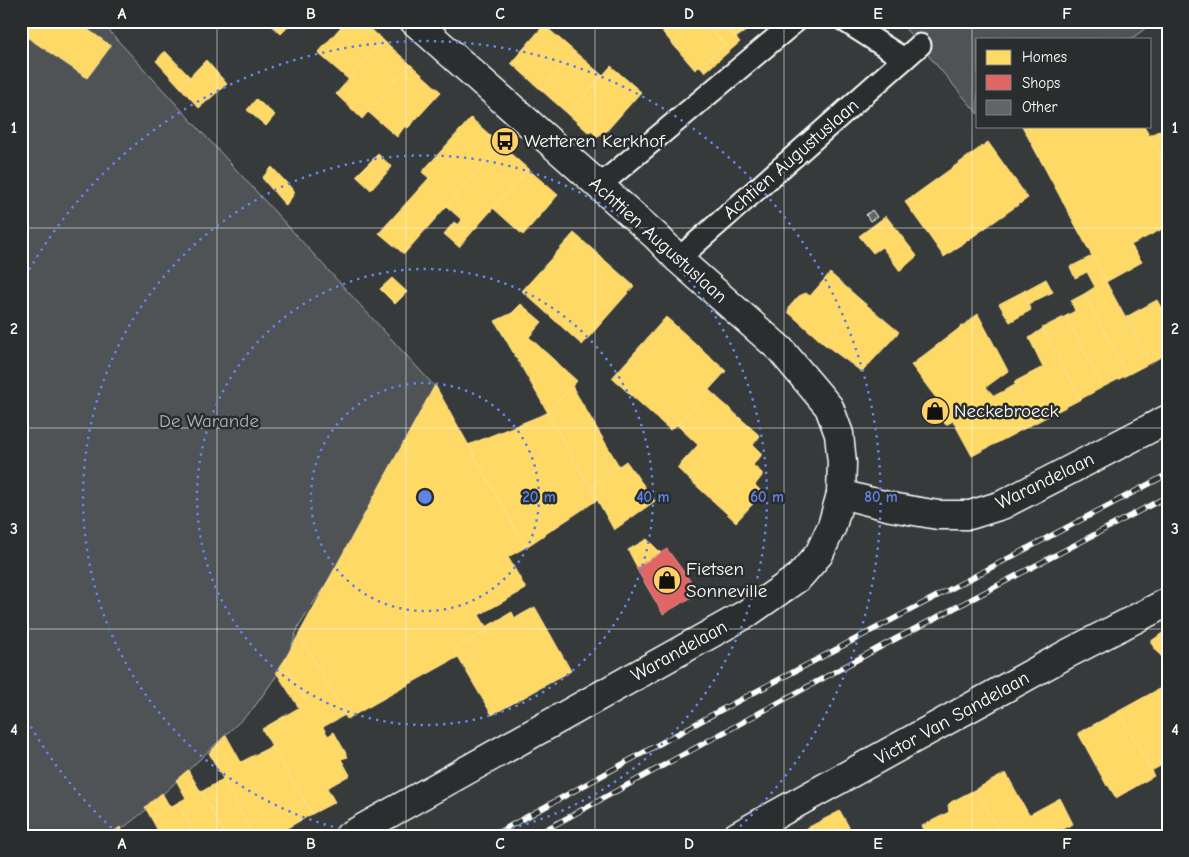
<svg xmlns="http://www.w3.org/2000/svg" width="1189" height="857" viewBox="0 0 1189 857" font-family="'Comic Neue',sans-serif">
	<rect width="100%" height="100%" fill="#373a3b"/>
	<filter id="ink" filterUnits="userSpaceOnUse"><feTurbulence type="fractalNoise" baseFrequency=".02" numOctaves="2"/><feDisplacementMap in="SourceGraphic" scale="10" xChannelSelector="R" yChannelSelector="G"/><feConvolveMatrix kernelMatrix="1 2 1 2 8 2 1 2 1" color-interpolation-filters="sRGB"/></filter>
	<g filter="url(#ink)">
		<g fill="#505354" stroke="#a8a9aa">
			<polygon points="21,21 100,21 438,390 368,520 299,625 285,664 252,710 146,810 113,836 21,836"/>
			<polygon points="899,21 1155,21 1131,39 978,39 978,114"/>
		</g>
		<g fill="#ffd966" stroke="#ffe494">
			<polygon points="21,21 76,21 111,46 87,78 21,33"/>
			<polygon points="267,21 283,21 289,26 281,34"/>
			<polygon points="346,21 362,21 383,40 349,80 318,53"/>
			<polygon points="653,21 705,21 725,45 695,70"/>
			<polygon points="705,21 761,21 725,45"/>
			<polygon points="705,21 722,21 740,42 705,72 700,66 725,45"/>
			<polygon points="544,25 575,52 541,90 511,63"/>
			<polygon points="383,40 410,64 362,119 336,94"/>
			<polygon points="165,51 190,77 180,87 156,61"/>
			<polygon points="575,52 603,76 568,114 541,90"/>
			<polygon points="206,60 227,84 199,108 180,87"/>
			<polygon points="410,64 441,92 408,128 405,126 397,137 368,112"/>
			<polygon points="611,66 641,92 604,134 602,132 598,137 591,131 589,133 568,114"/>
			<polygon points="256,99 275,115 266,126 247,110"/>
			<polygon points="471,118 501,145 404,254 379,233 429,178 422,172"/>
			<polygon points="1022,126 1144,126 1168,171 1168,226 1131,245 1142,262 1106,282"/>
			<polygon points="1168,126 1168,171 1149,136"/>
			<polygon points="988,142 1028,198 944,257 905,202"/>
			<polygon points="501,145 528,169 459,247 444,234 454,222 458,225 462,220 446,206"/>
			<polygon points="378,154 392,167 371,190 356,176"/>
			<polygon points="272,167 295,192 286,206 262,178"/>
			<polygon points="528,169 558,195 523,235 493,208"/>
			<polygon points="886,216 917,256 900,271 882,247 873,253 859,236"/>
			<polygon points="574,233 634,286 582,345 522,291"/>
			<polygon points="1092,256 1150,363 1127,375 1084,294 1095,287 1087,272 1075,278 1070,267"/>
			<polygon points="830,273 862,301 824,344 788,312 790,306 799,296 806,293 810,296"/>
			<polygon points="392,278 407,292 395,304 380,289"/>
			<polygon points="1046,279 1053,292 1028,304 1022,292"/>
			<polygon points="1022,292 1031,310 1010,322 999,304"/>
			<polygon points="1084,294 1127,375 1103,387 1066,316 1075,311 1071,301"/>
			<polygon points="1157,300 1168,320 1168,353 1150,363 1126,317"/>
			<polygon points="862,301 899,332 862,372 824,344"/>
			<polygon points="521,304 542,322 529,337 577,381 548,413 495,321 512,313"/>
			<polygon points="978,314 1008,371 986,387 994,396 1015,385 1035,423 972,456 953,421 946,425 932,408 939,402 911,365"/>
			<polygon points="1066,316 1103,387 1081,399 1042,328"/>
			<polygon points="666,317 726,371 677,425 670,430 612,378"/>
			<polygon points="1042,329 1081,399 1035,423 1014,382 1043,367 1029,338"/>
			<polygon points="435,385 526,547 508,557 526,589 479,615 489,631 453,649 458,657 347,719 299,634"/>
			<polygon points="572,386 619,466 590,487 547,413"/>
			<polygon points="709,390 760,436 753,445 761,453 761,456 753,465 762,473 762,476 755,485 763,493 736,522 677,468 698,445 677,425"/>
			<polygon points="547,413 597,500 526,547 468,445"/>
			<polygon points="626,461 655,501 614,530 590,487"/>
			<polygon points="647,539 661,553 637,567 628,550"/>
			<polygon points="535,607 571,671 492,715 453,649 489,631 486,627 512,612 515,618"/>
			<polygon points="1168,629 1168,665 1150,642"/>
			<polygon points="299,634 345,715 323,727 328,736 334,732 348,757 341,759 350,775 327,788 335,802 312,814 262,729 307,703 284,661"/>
			<polygon points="284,661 307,703 299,708 276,672"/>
			<polygon points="1168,684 1168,762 1151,771 1119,711"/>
			<polygon points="1119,711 1154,776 1116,798 1108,785 1107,786 1078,733"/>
			<polygon points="226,735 241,762 272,746 312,814 273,836 254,836 209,753"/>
			<polygon points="188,770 201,792 226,836 196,836 177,803 186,798 176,780"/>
			<polygon points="1006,773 1029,815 1060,798 1073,824 1051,836 1001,836 976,789"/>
			<polygon points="223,779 254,836 226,836 201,792"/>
			<polygon points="976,789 1001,836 928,836 922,826 949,812 948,805 951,802"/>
			<polygon points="162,793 170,807 151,818 145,807"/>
			<polygon points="177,803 196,836 161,836 157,829 151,818"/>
			<polygon points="840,811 854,836 814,836 809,827"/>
			<polygon points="120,827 124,836 109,836"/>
			<polygon points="809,827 814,836 793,836"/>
		</g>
		<polygon fill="#e06666" stroke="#e99494" points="667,549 699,593 663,614 636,568"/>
		<polygon fill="#636465" stroke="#fff" points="872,210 877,217 870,221 866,215"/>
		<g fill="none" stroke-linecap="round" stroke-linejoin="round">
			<defs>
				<g id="service">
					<polyline points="845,21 904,59"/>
					<polyline points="599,186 796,21"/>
					<polyline points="678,259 920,45"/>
				</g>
				<g id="minor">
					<polyline points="841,494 891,507 938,515 970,515 1002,505 1168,419"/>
					<polyline points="737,836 1067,654 1168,602"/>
				</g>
				<polyline id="secondary" points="349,836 746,614 799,577 819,554 832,526 841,494 842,463 839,434 829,407 780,349 678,259 657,237 414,21"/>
			</defs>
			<use href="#service" stroke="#fff" stroke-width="25"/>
			<use href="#minor" stroke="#fff" stroke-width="31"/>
			<use href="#secondary" stroke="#fff" stroke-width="31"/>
			<use href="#service" stroke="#2a2d2e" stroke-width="21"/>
			<use href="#minor" stroke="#2a2d2e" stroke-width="28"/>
			<use href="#secondary" stroke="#2a2d2e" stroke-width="28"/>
			<defs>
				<g id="rail">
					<polyline points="492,836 721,710 1168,474"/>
					<polyline points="534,836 884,645 1168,496"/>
				</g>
			</defs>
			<use href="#rail" stroke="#fff" stroke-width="5.5"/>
			<use href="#rail" stroke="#2a2d2e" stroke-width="4" stroke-dasharray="11" stroke-linecap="butt"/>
		</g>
	</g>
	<path fill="none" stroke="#fff" stroke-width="1" stroke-opacity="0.55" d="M217,21v815M406,21v815M595,21v815M784,21v815M972,21v815M21,228h1147M21,428h1147M21,629h1147"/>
	<g fill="none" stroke="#6183e4" stroke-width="2.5" stroke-dasharray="2.5 5">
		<circle cx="425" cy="497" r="114"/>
		<circle cx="425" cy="497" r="228"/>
		<path d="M377 836A342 342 0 1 1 473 836"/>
		<path d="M117 833A456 456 0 0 1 22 711M22 283A456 456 0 1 1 733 833"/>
	</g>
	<defs>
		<symbol id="bus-disc" viewBox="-11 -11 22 22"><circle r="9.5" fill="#ffd166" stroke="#2a2d2e"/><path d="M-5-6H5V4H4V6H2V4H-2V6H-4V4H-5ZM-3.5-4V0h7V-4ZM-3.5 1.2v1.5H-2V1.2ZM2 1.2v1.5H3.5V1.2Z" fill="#111"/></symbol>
		<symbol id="shop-disc" viewBox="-11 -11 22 22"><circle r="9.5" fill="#ffd166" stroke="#2a2d2e"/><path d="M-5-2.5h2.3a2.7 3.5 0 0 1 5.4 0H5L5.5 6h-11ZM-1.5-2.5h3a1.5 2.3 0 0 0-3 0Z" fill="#111"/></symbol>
	</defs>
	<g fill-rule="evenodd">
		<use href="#bus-disc" x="489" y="125" width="32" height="32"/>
		<use href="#shop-disc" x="919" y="395" width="32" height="32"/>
		<use href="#shop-disc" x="651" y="564" width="32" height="32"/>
	</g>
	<g text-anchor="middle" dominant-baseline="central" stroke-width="5" stroke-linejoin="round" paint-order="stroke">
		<g font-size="19" fill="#fff" stroke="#2a2d2e" text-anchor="start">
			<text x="524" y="141">Wetteren Kerkhof</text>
			<text x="954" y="411">Neckebroeck</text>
			<text x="686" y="569">Fietsen<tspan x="686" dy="22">Sonneville</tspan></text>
		</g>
		<g font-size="19" fill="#fff" stroke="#2a2d2e">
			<text transform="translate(791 159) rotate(-41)">Achtien Augustuslaan</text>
			<text transform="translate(658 240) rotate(42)">Achttien Augustuslaan</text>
			<text transform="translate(1045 481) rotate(-26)">Warandelaan</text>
			<text transform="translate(679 651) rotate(-29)">Warandelaan</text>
			<text transform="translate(952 718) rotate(-29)">Victor Van Sandelaan</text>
		</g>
		<g font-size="19" fill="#b0b2b2" stroke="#2a2d2e">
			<text x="209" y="421">De Warande</text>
		</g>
	</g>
	<circle cx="425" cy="497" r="8" fill="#6183e4" stroke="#2a2d2e" stroke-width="2.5"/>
	<g font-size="15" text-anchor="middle" font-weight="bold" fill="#6183e4" stroke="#2a2d2e" stroke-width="5" stroke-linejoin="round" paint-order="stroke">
		<text x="539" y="502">20 m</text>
		<text x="653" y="502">40 m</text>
		<text x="767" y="502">60 m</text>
		<text x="881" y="502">80 m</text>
	</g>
	<rect width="1189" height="857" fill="none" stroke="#2a2d2e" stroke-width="55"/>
	<rect x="976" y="38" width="175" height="90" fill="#2a2d2e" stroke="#7f8182"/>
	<rect x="986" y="50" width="25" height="15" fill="#ffd966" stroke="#7f8182"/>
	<text x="1022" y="62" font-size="15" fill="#ffffff">Homes</text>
	<rect x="986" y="75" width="25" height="15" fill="#e06666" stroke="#7f8182"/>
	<text x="1022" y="88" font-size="15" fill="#ffffff">Shops</text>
	<rect x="986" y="100" width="25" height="15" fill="#636465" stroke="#7f8182"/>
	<text x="1022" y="112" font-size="15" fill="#ffffff">Other</text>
	<rect x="28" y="28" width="1134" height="802" fill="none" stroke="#fff" stroke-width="2"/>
	<g font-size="16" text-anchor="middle" font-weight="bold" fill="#fff">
		<text x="122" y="19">A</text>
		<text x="311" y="19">B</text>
		<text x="500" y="19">C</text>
		<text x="689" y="19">D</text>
		<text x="878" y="19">E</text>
		<text x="1067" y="19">F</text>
		<text x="14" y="133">1</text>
		<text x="1175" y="133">1</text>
		<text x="14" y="334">2</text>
		<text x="1175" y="334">2</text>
		<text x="14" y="534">3</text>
		<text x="1175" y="534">3</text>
		<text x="14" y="735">4</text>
		<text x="1175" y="735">4</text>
		<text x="122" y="849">A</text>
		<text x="311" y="849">B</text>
		<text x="500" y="849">C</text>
		<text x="689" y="849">D</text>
		<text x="878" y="849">E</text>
		<text x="1067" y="849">F</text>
	</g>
</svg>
